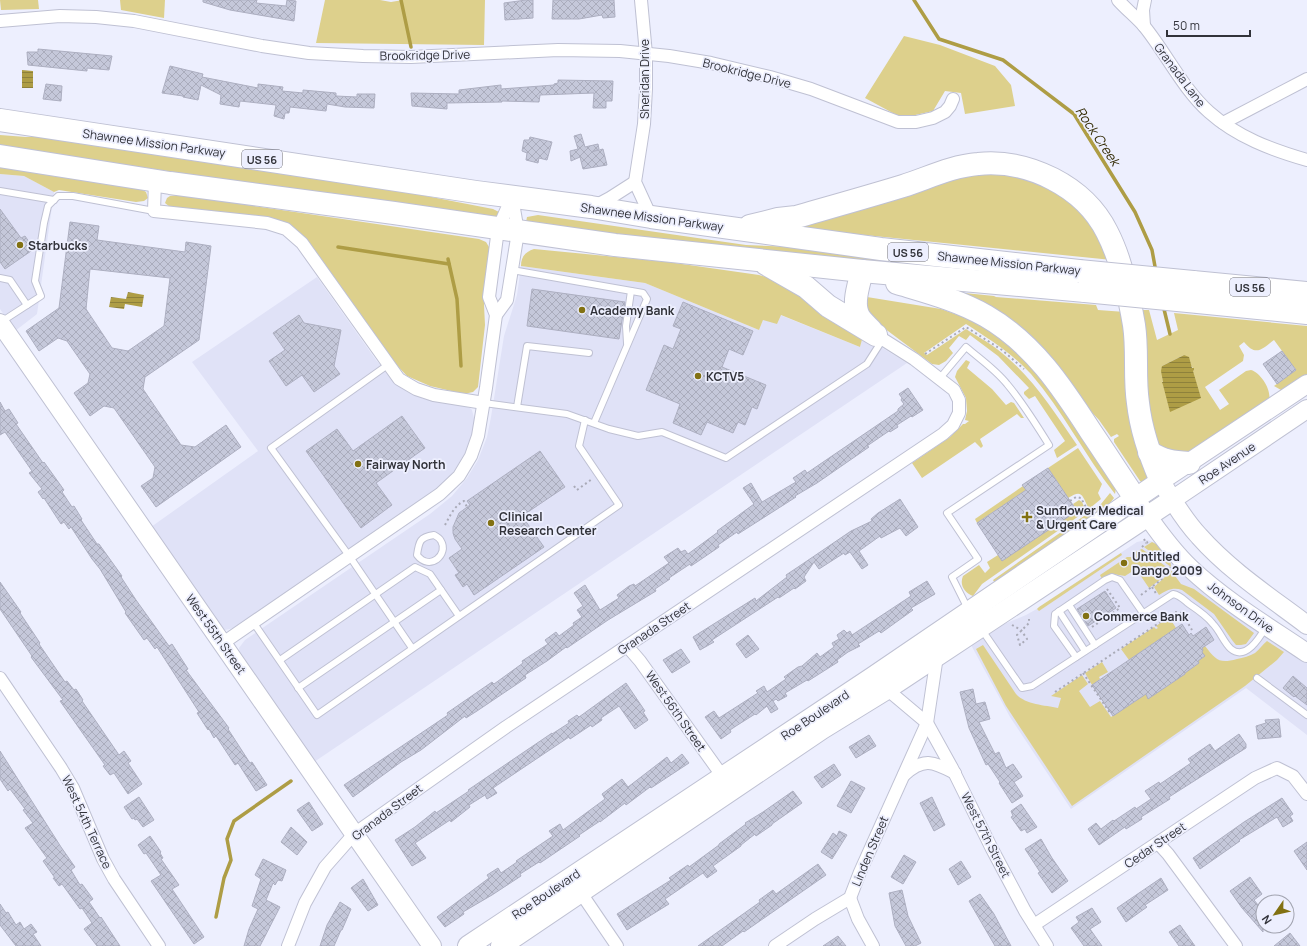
<svg xmlns="http://www.w3.org/2000/svg" width="1307" height="946" viewBox="0 0 1307 946" font-family="Manrope,sans-serif">
	<defs>
		<pattern id="water-rules" width="6" height="5" patternUnits="userSpaceOnUse"><rect width="6" height="5" fill="#ae9d45"/><path d="M0 2.5h6" fill="none" stroke="#8e813b"/></pattern>
		<pattern id="building-cross-hatch" width="8" height="8" patternUnits="userSpaceOnUse"><rect width="8" height="8" fill="#c5c8da"/><path d="M0 0l8 8M0 8l8-8" fill="none" stroke="#aaacbc"/></pattern>
	</defs>
	<rect width="100%" height="100%" fill="#edeffe"/>
	<g fill="#e0e2f7">
		<polygon points="0,174 24,176 54,192 37,314 15,331 0,309"/>
		<polygon points="521,266 645,283 759,330 763,320 780,315 860,347 863,336 907,363 314,762 241,656 239,648 245,640 430,514 452,496 467,478 478,460 487,437 491,417 504,336 517,295"/>
		<polygon points="317,277 376,360 400,387 408,392 424,399 463,406 470,408 472,410 475,422 471,437 467,449 456,468 448,479 432,493 234,628 225,630 222,628 151,527 258,451 192,362"/>
		<polygon points="1147,540 1154,542 1307,662 1307,735 1246,688 1071,809 1010,717 971,645 997,627 1026,615 1035,610 1137,542"/>
	</g>
	<g fill="#ddd08c" fill-rule="evenodd">
		<polygon points="0,0 38,0 39,9 1,10"/>
		<polygon points="120,0 165,0 164,18 121,10"/>
		<polygon points="325,0 380,0 391,2 403,0 485,0 484,45 316,43"/>
		<polygon points="904,36 940,45 995,66 1011,85 1015,106 965,114 961,93 945,91 933,111 902,118 865,98"/>
		<polygon points="0,135 26,137 47,136 375,186 493,209 499,212 499,214 495,220 0,146"/>
		<polygon points="0,164 53,176 139,188 146,192 148,198 144,201 136,202 59,190 54,192 24,176 0,174"/>
		<polygon points="999,172 1039,182 1080,208 1112,260 785,227 957,177 957,179 960,178 960,176"/>
		<polygon points="180,195 479,239 486,242 489,247 490,260 484,305 485,325 478,387 473,392 464,394 430,386 407,376 390,358 308,241 291,225 279,220 170,207 165,203 167,198 170,196"/>
		<polygon points="538,215 746,245 794,247 955,268 963,271 731,251 526,222 527,217"/>
		<path d="M534,249l134,13 91,13 14,4 90,57 -3,11 -79,-32 -4,9 -14,-4 -4,10 -114,-47 -124,-17c0,-9 4,-14 13,-17z"/>
		<polygon points="965,293 994,296 996,297 1096,305 1098,310 1125,312 1147,468 1148,480 1144,484 1140,481 1114,442 1114,439 1119,436 1117,434 1111,437 1099,420 1073,392 965,295"/>
		<path d="M867,297l74,12 42,15 46,36 45,61 -3,2 3,4 3,-2 39,63 -1,6c-30,-38 -52,-83 -84,-120 -19,-21 -42,-35 -65,-50l-42,29 3,2 39,-26c10,7 21,12 31,20 34,26 56,61 80,96l-20,13 -3,-8 11,-9 -30,-45 -6,3 -5,-5v-2l5,-4 -31,-32 -28,-21 -4,5 -7,-4 -10,12 4,5 -7,8 -7,4 -7,-1 -64,-48 -3,-2z"/>
		<path d="M1139,310h10l8,30 21,-10 -4,-17 133,13v50l-21,14h-5l-7,-4 22,-16 -22,-30c-12,9 -18,17 -30,2l-5,4 5,9 -1,6 -38,26 15,23 9,-6 -10,-14 27,-19 5,-1c10,3 21,20 18,31l-7,4 -1,-2 -2,2 1,1 -68,47 -29,1 -12,-22zM1184,355l10,15 -32,12h1l-1,-16z"/>
		<polygon points="966,360 970,362 967,368 992,389 1006,405 1011,402 1014,403 1024,418 1021,418 1017,414 980,439 983,446 981,448 975,442 922,478 912,463 950,437 963,424 965,424 969,421 965,420 967,411 966,398 955,377 957,371"/>
		<path d="M1078,448l24,36 -4,9 3,6 -11,9 -2,-1c-6,-12 -6,-18 -20,-9l-20,-30z"/>
		<polygon points="1023,486 1026,490 977,523 975,519"/>
		<polygon points="1110,493 1114,498 1107,507 1098,513 1095,510 1092,513 1094,516 996,585 993,580 1101,504"/>
		<path d="M1079,500l3,2 4,9 -104,73 -9,12c-8,-3 -14,-11 -10,-20l16,-11 6,8 5,-5 -3,-6 11,-7 79,-44 -4,-7z"/>
		<polygon points="1152,542 1158,545 1170,558 1171,567 1144,547"/>
		<polygon points="1142,549 1168,568 1161,579 1149,588 1136,569 1125,576 1113,574 1102,579 1100,575 1127,557 1133,557 1135,555 1135,552"/>
		<polygon points="1121,553 1122,555 1039,611 1037,609 1039,607"/>
		<path d="M1170,569l11,15 13,5 60,44 -8,11 -5,1h-5l-4,-5 -18,-26 -32,-24c-9,-3 -15,0 -23,5l-5,-8 10,-9z"/>
		<polygon points="1169,617 1176,628 1129,660 1121,649 1154,627 1156,629 1158,628 1156,626"/>
		<path d="M1267,641l17,11 -7,8 -32,26 -173,120 -66,-100 -30,-57 7,-4 33,49c10,11 29,11 42,14l3,-10 -10,-2 31,-21 6,9 -9,7 11,16 10,-6 11,16 35,-23 3,4 36,-24v-1l14,-10 -1,-2 5,-11 -1,-2 3,-2c11,14 14,18 32,13 6,-1 13,-3 18,-6 5,-4 7,-8 12,-12z"/>
		<polygon points="1102,662 1108,672 1099,677 1100,679 1092,685 1085,673"/>
	</g>
	<g fill="url(#water-rules)">
		<polygon points="22,70 33,71 33,88 22,88"/>
		<polygon points="128,292 144,295 142,307 125,304 124,309 109,307 111,297 126,299"/>
		<polygon points="1184,355 1189,357 1192,368 1194,368 1194,370 1193,371 1201,398 1170,412 1163,385 1162,382 1163,382 1161,371 1162,366"/>
	</g>
	<g fill="none" stroke-linecap="round" stroke-linejoin="round">
		<g stroke="#ae9d45" stroke-width="3.5">
			<polyline points="401,0 411,47"/>
			<polyline points="914,0 939,39 1003,60 1074,114 1135,212 1152,250 1156,272"/>
			<polyline points="338,247 449,264"/>
			<polyline points="448,259 457,299 461,366"/>
			<polyline points="1163,305 1170,334"/>
			<polyline points="216,917 224,878 231,860 227,839 234,821 291,781"/>
		</g>
	</g>
	<g fill="url(#building-cross-hatch)" stroke="#adafc1" fill-rule="evenodd">
		<polygon points="203,0 257,0 256,3 286,6 287,0 296,1 294,21 230,10 203,2"/>
		<polygon points="526,0 533,0 533,18 505,20 504,3"/>
		<polygon points="553,0 614,0 615,17 603,18 602,15 579,19 552,19"/>
		<polygon points="38,49 112,56 109,70 87,68 87,71 28,65 27,52 38,52"/>
		<polygon points="170,66 203,74 202,77 258,88 258,84 283,87 282,91 303,93 303,90 336,93 336,96 357,97 357,94 375,94 374,108 345,107 327,104 326,111 290,107 289,113 285,113 284,119 274,116 276,105 240,101 239,107 220,104 221,95 201,85 198,100 183,97 183,96 162,93"/>
		<polygon points="558,80 613,81 612,101 606,101 606,108 593,108 594,93 540,95 539,102 502,101 502,102 447,103 447,109 412,106 411,93 459,94 459,90 501,85 501,89 554,85 554,84 558,83"/>
		<polygon points="46,84 62,86 61,101 43,99"/>
		<polygon points="581,134 585,147 598,144 599,149 591,152 603,149 607,165 583,169 580,157 571,161 570,151 578,149 574,136"/>
		<polygon points="530,137 552,142 547,160 539,158 538,163 526,160 527,153 522,151 524,140 529,140"/>
		<polygon points="0,209 21,238 25,236 34,249 5,269 0,262"/>
		<path d="M70,222l29,4 -2,14 88,12 1,-10 25,4 -12,94 -54,37 -2,12 38,56 14,2 31,-22 15,22 -85,60 -15,-21 12,-8 2,-11 -41,-59 -10,-2 -14,10 -16,-23 14,-10 2,-9 -23,-33 -9,-3 -19,13 -13,-20 33,-23zM90,269l80,9 -6,48 -36,25 -16,-3 -26,-39z"/>
		<polygon points="532,289 625,302 619,339 527,326"/>
		<polygon points="683,302 753,331 743,355 729,349 722,367 766,385 757,409 752,407 745,425 738,422 733,433 707,422 701,435 673,423 680,404 646,390 664,345 673,349 681,329 673,326"/>
		<polygon points="299,315 304,323 341,330 334,366 340,374 314,392 302,375 286,386 269,361 285,350 273,333"/>
		<polygon points="1282,351 1296,370 1277,384 1263,364"/>
		<polygon points="908,388 923,410 912,417 911,416 897,425 898,427 890,432 889,431 867,446 869,447 817,483 795,496 796,497 738,534 737,532 718,545 719,547 697,562 691,566 690,564 669,578 670,579 655,589 656,591 608,620 567,648 566,647 547,661 525,675 526,678 477,711 466,718 465,716 421,750 401,762 353,797 344,785 448,715 447,713 492,682 494,684 523,663 522,661 548,644 545,640 556,632 559,636 574,625 573,623 582,617 577,610 583,606 574,593 585,585 600,610 619,598 617,595 629,586 634,584 635,586 669,563 664,557 678,548 681,552 685,550 688,554 718,532 717,531 754,504 743,488 751,483 762,502 796,482 793,478 805,470 807,473 898,411 898,409 904,404 901,400 902,398 899,394"/>
		<polygon points="0,402 5,411 9,409 18,423 16,424 43,463 44,462 64,490 62,492 72,507 74,506 82,519 81,520 97,544 99,544 122,576 121,577 136,600 169,646 172,644 188,669 186,670 229,728 228,729 250,763 252,762 267,785 256,791 238,763 235,765 216,736 214,738 209,729 208,730 197,713 199,712 157,647 155,649 147,638 144,640 125,613 126,612 100,569 92,559 71,527 69,529 64,522 61,524 44,498 43,499 38,492 42,489 29,473 32,471 5,432 0,435"/>
		<polygon points="402,416 425,448 376,483 392,505 361,528 306,451 337,429 353,451"/>
		<polygon points="540,451 565,487 522,516 544,547 474,595 467,584 463,587 455,575 459,573 449,558 462,549 455,539 453,533 453,527 459,513 470,505 467,501"/>
		<polygon points="1048,468 1077,511 1002,561 977,523 1026,490 1022,485"/>
		<polygon points="900,499 918,527 906,536 900,528 881,538 880,536 859,551 868,565 862,569 850,552 845,555 844,553 819,569 814,562 804,577 806,581 795,589 794,588 779,598 778,597 712,640 714,642 700,650 693,637 755,598 756,601 787,577 786,575 801,565 851,531 872,521 871,519 878,513"/>
		<polygon points="927,581 935,594 911,608 913,610 888,628 881,633 879,631 858,644 860,646 848,652 837,660 838,662 808,681 807,680 785,693 787,696 778,701 776,699 773,701 778,709 771,713 767,706 756,715 755,714 736,726 730,730 731,732 721,739 705,717 714,711 719,718 758,693 756,691 764,686 767,692 786,679 784,677 798,667 802,666 817,653 820,657 834,647 832,643 839,639 837,635 844,630 847,633 850,631 852,635 911,596 909,592"/>
		<polygon points="0,582 21,612 20,613 40,643 39,644 65,682 67,681 74,690 76,689 83,700 82,701 119,755 124,751 131,761 128,763 142,784 128,794 114,773 110,775 103,766 105,765 60,701 63,700 31,657 32,656 0,609"/>
		<polygon points="1105,591 1116,608 1088,626 1077,609"/>
		<polygon points="1182,624 1189,635 1191,633 1193,636 1206,627 1214,640 1202,648 1203,650 1202,652 1205,656 1198,661 1199,663 1185,673 1185,674 1148,699 1146,694 1113,716 1092,685"/>
		<polygon points="748,635 759,649 746,658 736,644"/>
		<polygon points="681,649 690,662 672,673 663,660"/>
		<polygon points="1293,676 1307,688 1307,705 1295,696 1294,697 1283,688"/>
		<polygon points="626,683 645,711 643,712 648,720 635,729 619,706 601,718 602,720 592,727 591,725 570,739 569,737 493,788 497,793 487,799 485,795 469,805 470,807 451,822 450,820 415,843 426,858 412,866 395,840 415,827 435,811 436,813 469,791 468,790 552,733 552,734 569,723 568,721 577,715 579,717"/>
		<polygon points="973,689 976,704 985,702 990,719 979,722 995,754 999,752 1006,768 1013,764 1022,777 1014,782 1023,796 1012,803 999,783 1000,782 988,764 986,765 969,728 960,692"/>
		<polygon points="1279,719 1281,737 1258,739 1256,726 1266,723 1265,720"/>
		<polygon points="1239,734 1246,744 1246,748 1169,797 1170,799 1141,817 1142,819 1126,829 1125,827 1099,845 1088,829 1096,823 1101,829 1113,820 1114,821 1135,807 1136,809 1151,799 1145,791 1159,782 1160,784 1191,763 1188,759 1210,744 1215,751"/>
		<polygon points="869,735 876,746 856,758 849,747"/>
		<polygon points="0,751 61,847 75,867 71,870 80,885 82,884 93,899 89,902 100,918 101,917 120,946 97,946 84,929 92,923 82,908 80,909 62,884 59,886 53,878 55,878 43,861 47,858 25,828 33,823 23,810 25,809 10,789 8,791 0,779"/>
		<polygon points="682,754 689,763 651,788 650,787 626,805 625,803 600,822 600,821 579,835 580,836 540,863 539,862 520,874 521,876 492,895 463,912 464,914 445,927 437,917 489,878 487,875 498,868 501,873 517,862 516,861 553,836 549,831 560,824 563,830 605,799 602,794 622,779 628,787 667,757 671,763"/>
		<polygon points="834,764 841,775 822,788 814,777"/>
		<polygon points="851,781 865,788 851,813 837,806"/>
		<polygon points="793,791 802,803 772,824 772,825 756,836 755,834 741,845 741,846 713,866 717,871 707,878 703,873 665,899 669,904 627,930 617,914 671,880 669,878 688,865 689,867 719,845 719,844 746,824 745,823 763,812"/>
		<polygon points="139,797 154,820 143,827 137,819 135,820 134,818 132,819 124,807"/>
		<polygon points="932,797 945,825 934,831 920,803"/>
		<polygon points="1282,798 1293,814 1290,816 1293,821 1283,827 1277,817 1239,840 1240,841 1200,869 1193,858 1244,822"/>
		<polygon points="309,802 323,824 312,831 297,810"/>
		<polygon points="1021,804 1037,827 1027,833 1025,829 1021,831 1011,817 1013,816 1011,811"/>
		<polygon points="291,827 307,842 297,855 281,842"/>
		<polygon points="839,831 847,835 832,859 821,852 833,833 837,836"/>
		<polygon points="150,836 161,852 160,853 163,858 161,859 179,885 172,889 204,937 194,944 151,881 161,875 146,853 144,854 138,845"/>
		<polygon points="1041,839 1052,858 1068,881 1052,893 1038,873 1040,872 1025,849"/>
		<polygon points="1307,842 1307,870 1294,851"/>
		<polygon points="904,855 916,862 903,884 891,877"/>
		<polygon points="263,859 286,870 282,881 278,880 275,885 273,883 266,900 280,907 260,946 244,946 249,929 258,909 252,906 261,879 255,875"/>
		<polygon points="961,861 971,877 958,885 949,869"/>
		<polygon points="818,864 826,875 744,932 743,931 722,946 698,946 760,902 759,900 773,890 776,894"/>
		<polygon points="1250,877 1262,894 1254,900 1263,911 1263,932 1242,908 1230,891"/>
		<polygon points="1161,878 1168,890 1145,905 1147,907 1126,922 1117,908"/>
		<polygon points="363,879 378,905 368,911 351,888"/>
		<polygon points="902,890 908,916 921,943 915,946 906,946 895,926 889,893"/>
		<polygon points="980,894 994,914 1011,946 995,946 969,901"/>
		<polygon points="340,902 351,909 342,930 341,930 334,946 320,946 327,925"/>
		<polygon points="0,904 6,913 8,912 16,925 20,922 24,929 31,924 37,932 33,934 41,946 16,946 0,925"/>
		<polygon points="1092,908 1101,922 1090,929 1102,946 1084,946 1071,928 1079,922 1076,917"/>
		<polygon points="1180,925 1195,946 1179,946 1169,932"/>
		<polygon points="1290,933 1300,946 1274,946"/>
		<polygon points="838,936 846,946 823,946"/>
	</g>
	<g fill="none" stroke-linecap="round" stroke-linejoin="round">
		<defs>
			<g id="lane">
				<polyline points="0,191 54,200"/>
				<polyline points="512,270 643,293 647,299 594,423"/>
				<polyline points="0,278 10,280 27,305"/>
				<polyline points="1,322 41,296 35,281 44,223 48,206 58,196 73,196 154,211"/>
				<polyline points="627,343 626,326 631,291"/>
				<polyline points="389,364 271,448 350,557 412,648"/>
				<path d="M940,378l26,-31c14,12 30,23 41,37 16,19 29,40 42,61l-102,68 31,46 -26,18 16,32"/>
				<polyline points="484,403 567,414 609,429 638,436 662,432 726,458 867,364 883,339"/>
				<polyline points="517,407 527,346 589,353"/>
				<path d="M434,535c2,1 6,4 7,6 8,13 -11,31 -24,14 2,-14 3,-18 17,-20z"/>
				<polyline points="1069,605 1095,645"/>
				<polyline points="1059,611 1085,651"/>
				<polyline points="253,622 317,715 619,505 579,446 585,420"/>
				<path d="M982,630l40,58 10,-2 141,-92c7,1 11,6 16,10 9,6 18,12 24,20 7,7 11,19 18,25 15,12 29,-12 35,-22"/>
				<polyline points="1076,657 1054,626 1055,614 1105,580 1112,577 1120,580 1143,613"/>
				<polyline points="280,660 415,567 430,574 459,616"/>
				<polyline points="1257,678 1307,715"/>
				<polyline points="298,688 441,590"/>
			</g>
			<g id="street">
				<polyline points="641,0 646,54 646,89 644,124 635,182 651,217"/>
				<path d="M1118,0c8,9 18,17 26,26 22,27 39,63 65,86 28,25 63,38 98,48"/>
				<polyline points="0,21 60,16 96,17 134,21 262,46 309,53 363,56 411,57 558,50 620,51 669,56 711,63 770,77 811,89 898,122 916,122 933,118 945,112 950,106 953,99"/>
				<polyline points="1144,26 1143,10 1145,0"/>
				<polyline points="1223,123 1307,79"/>
				<polyline points="155,181 154,211 267,223 286,229 302,243 399,379 416,389 434,395 484,403"/>
				<polyline points="595,206 610,198 635,182"/>
				<polyline points="496,315 507,300 518,232 512,197"/>
				<polyline points="223,643 440,494 459,476 471,456 478,436 486,388 496,315 489,297 498,229 512,197"/>
				<polyline points="627,646 640,661 723,777"/>
				<polyline points="0,678 61,768 73,788 103,859 114,879 159,946"/>
				<polyline points="883,686 927,723 952,768 992,849 1025,911 1047,946"/>
				<path d="M904,775c20,-18 29,-13 51,-2"/>
				<polyline points="1158,843 1168,854 1236,946"/>
				<polyline points="581,893 617,946"/>
				<polyline points="850,898 858,919 873,946"/>
				<polyline points="1034,925 1255,778 1277,768 1293,776 1307,794"/>
				<polyline points="288,946 305,903 325,867 354,834 506,727 943,434 953,425 959,413 959,400 954,390 914,359 876,335"/>
				<polyline points="775,946 815,919 850,898 860,872 927,723 937,656"/>
			</g>
			<g id="secondary">
				<polyline points="0,323 432,946"/>
				<path d="M1307,384l-146,97c11,19 23,39 38,55 31,35 71,61 108,89"/>
				<path d="M1135,498c16,24 34,50 55,70 35,33 77,58 117,85"/>
				<polyline points="1172,500 1307,409"/>
			</g>
			<g id="primary">
				<polyline points="468,946 873,677 1161,481"/>
				<polyline points="501,946 822,729 887,689 1172,500"/>
			</g>
			<g id="highway">
				<polyline points="0,120 476,192 591,207 651,217 881,249 1079,271"/>
				<polyline points="0,156 170,183 394,213 615,245 862,271 1085,291"/>
				<path d="M750,226l28,-7 18,-2c35,-10 71,-20 107,-31 25,-8 49,-20 75,-22 50,-5 106,22 129,68 14,27 22,63 27,93 4,26 0,52 4,78 3,27 12,53 23,78"/>
				<polyline points="766,264 806,287 828,306 876,335"/>
				<path d="M862,271c-3,14 -11,34 -2,47 3,4 7,8 11,12"/>
				<polyline points="1193,282 1307,293"/>
				<path d="M897,283c30,9 61,17 89,33 47,27 76,71 105,116 15,22 29,44 44,66"/>
				<polyline points="1198,302 1307,313"/>
				<path d="M1149,452c15,9 23,10 40,11"/>
			</g>
		</defs>
		<use href="#lane" stroke="#bfc1d3" stroke-width="8"/>
		<use href="#street" stroke="#bfc1d3" stroke-width="14"/>
		<use href="#secondary" stroke="#bfc1d3" stroke-width="20"/>
		<use href="#primary" stroke="#bfc1d3" stroke-width="22"/>
		<use href="#highway" stroke="#bfc1d3" stroke-width="24"/>
		<g stroke="#a9aab7" stroke-width="2" stroke-dasharray="2 3" stroke-linecap="butt">
			<polyline points="925,354 966,327 1002,350 1024,369"/>
			<polyline points="574,486 577,490 592,479"/>
			<polyline points="1070,501 1076,497 1081,498 1088,511"/>
			<path d="M445,525c5,-9 9,-19 19,-24l3,6"/>
			<polyline points="1144,539 1146,543 1148,542"/>
			<polyline points="1142,547 1146,543"/>
			<polyline points="1152,587 1157,595"/>
			<polyline points="1141,595 1161,580 1170,567"/>
			<polyline points="1171,615 1175,612 1182,613 1192,630"/>
			<polyline points="1012,625 1021,630 1027,639 1020,645 1017,635 1029,623 1029,619"/>
			<polyline points="1092,627 1120,608 1107,589"/>
			<polyline points="1083,673 1110,713"/>
			<polyline points="1055,692 1171,615 1170,613"/>
		</g>
		<use href="#lane" stroke="#fff" stroke-width="6"/>
		<use href="#street" stroke="#fff" stroke-width="12"/>
		<use href="#secondary" stroke="#fff" stroke-width="18"/>
		<use href="#primary" stroke="#fff" stroke-width="20"/>
		<use href="#highway" stroke="#fff" stroke-width="22"/>
		<defs>
			<g id="highway-bridge">
				<polyline points="1079,271 1193,282"/>
				<polyline points="1085,291 1198,302"/>
			</g>
		</defs>
		<use href="#highway-bridge" stroke="#bfc1d3" stroke-width="24" stroke-linecap="butt"/>
		<use href="#highway-bridge" stroke="#fff" stroke-width="22"/>
	</g>
	<g fill="#827112" stroke="#edeffe" stroke-width="1.5">
		<circle cx="20" cy="245" r="4"/>
		<circle cx="582" cy="310" r="4"/>
		<circle cx="698" cy="376" r="4"/>
		<circle cx="358" cy="464" r="4"/>
		<path d="M1025 511h4v4h4v4h-4v4h-4v-4h-4v-4h4z"/>
		<circle cx="491" cy="523" r="4"/>
		<circle cx="1124" cy="563" r="4"/>
		<circle cx="1086" cy="616" r="4"/>
	</g>
	<g text-anchor="middle" dominant-baseline="central" stroke-width="3.5" stroke-linejoin="round" paint-order="stroke">
		<g fill="#edeffe" stroke="#6a6b75" stroke-width="1">
			<rect x="242" y="150" width="40" height="18" rx="3"/>
			<rect x="888" y="243" width="40" height="18" rx="3"/>
			<rect x="1230" y="278" width="40" height="18" rx="3"/>
		</g>
		<g font-size="11" font-weight="bold" fill="#32333a">
			<text x="262" y="159">US 56</text>
			<text x="908" y="252">US 56</text>
			<text x="1250" y="287">US 56</text>
		</g>
		<g font-size="12" fill="#32333a" stroke="#edeffe">
			<text transform="translate(425 55) rotate(-1)">Brookridge Drive</text>
			<text transform="translate(747 73) rotate(14)">Brookridge Drive</text>
			<text transform="translate(1180 75) rotate(53)">Granada Lane</text>
			<text transform="translate(644 79) rotate(-90)">Sheridan Drive</text>
			<text transform="translate(154 143) rotate(8)">Shawnee Mission Parkway</text>
			<text transform="translate(652 217) rotate(8)">Shawnee Mission Parkway</text>
			<text transform="translate(1009 263) rotate(6)">Shawnee Mission Parkway</text>
			<text transform="translate(1227 463) rotate(-34)">Roe Avenue</text>
			<text transform="translate(1241 607) rotate(36)">Johnson Drive</text>
			<text transform="translate(654 628) rotate(-34)">Granada Street</text>
			<text transform="translate(216 634) rotate(55)">West 55th Street</text>
			<text transform="translate(676 711) rotate(55)">West 56th Street</text>
			<text transform="translate(815 715) rotate(-34)">Roe Boulevard</text>
			<text transform="translate(387 812) rotate(-37)">Granada Street</text>
			<text transform="translate(87 822) rotate(65)">West 54th Terrace</text>
			<text transform="translate(986 835) rotate(63)">West 57th Street</text>
			<text transform="translate(1155 845) rotate(-34)">Cedar Street</text>
			<text transform="translate(870 851) rotate(-67)">Linden Street</text>
			<text transform="translate(546 894) rotate(-34)">Roe Boulevard</text>
		</g>
		<g font-size="12" font-weight="bold" fill="#32333a" stroke="#edeffe" text-anchor="start">
			<text x="28" y="245">Starbucks</text>
			<text x="590" y="310">Academy Bank</text>
			<text x="706" y="376">KCTV5</text>
			<text x="366" y="464">Fairway North</text>
			<text x="1036" y="510">Sunflower Medical<tspan x="1036" dy="14">&amp; Urgent Care</tspan></text>
			<text x="499" y="516">Clinical<tspan x="499" dy="14">Research Center</tspan></text>
			<text x="1132" y="556">Untitled<tspan x="1132" dy="14">Dango 2009</tspan></text>
			<text x="1094" y="616">Commerce Bank</text>
		</g>
		<g font-size="13" font-style="italic" fill="#332b04" stroke="#edeffe">
			<text transform="translate(1098 136) rotate(56)">Rock Creek</text>
		</g>
	</g>
	<g transform="translate(1275 914) rotate(236)"><circle r="19" fill="#edeffe" stroke="#a2a4b0"/>
	<path d="M0-3L7 15L0 10L-7 15Z" fill="#827112"/>
	<text y="-6" font-size="11" font-weight="bold" text-anchor="middle" fill="#32333a">N</text>
	</g>
	<path d="M1167 30v6h83v-6" fill="none" stroke="#32333a" stroke-width="2"/>
	<text x="1173" y="30" font-size="12" fill="#32333a" stroke="#edeffe" stroke-width="3" paint-order="stroke">50 m</text>
</svg>
